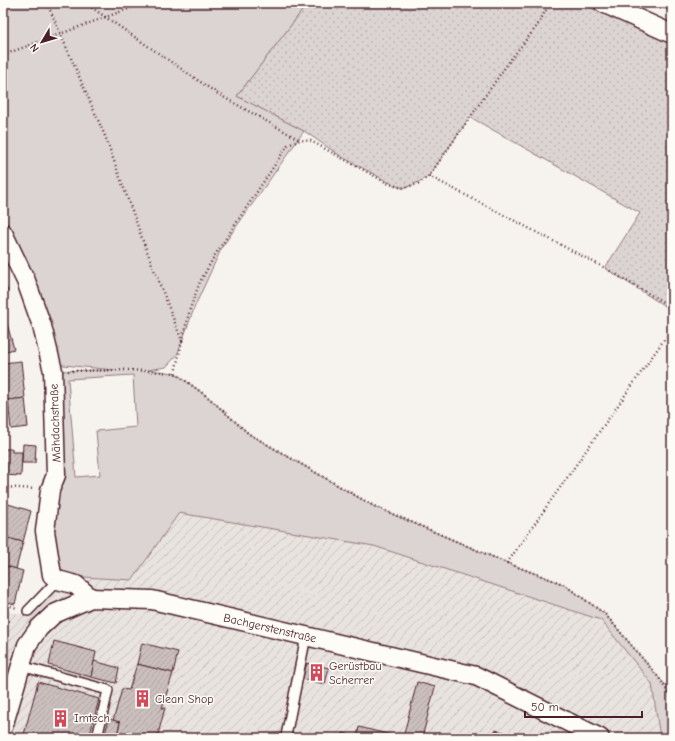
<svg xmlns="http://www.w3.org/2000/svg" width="675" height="741" viewBox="0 0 675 741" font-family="'Comic Neue',sans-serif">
	<defs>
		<pattern id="industrial-furrows" width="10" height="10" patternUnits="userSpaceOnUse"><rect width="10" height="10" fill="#e9e3e0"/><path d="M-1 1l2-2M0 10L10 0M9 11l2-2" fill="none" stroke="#c9c2c0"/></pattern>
		<pattern id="garden-dots" width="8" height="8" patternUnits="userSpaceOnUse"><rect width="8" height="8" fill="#dcd4d2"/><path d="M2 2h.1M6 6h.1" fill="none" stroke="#beb6b4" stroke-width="1.8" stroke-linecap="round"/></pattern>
		<pattern id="building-hatch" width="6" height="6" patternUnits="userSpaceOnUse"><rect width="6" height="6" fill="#cbbfbe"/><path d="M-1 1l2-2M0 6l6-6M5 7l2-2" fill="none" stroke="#b0a4a3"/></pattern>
	</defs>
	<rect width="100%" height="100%" fill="#f6f3ef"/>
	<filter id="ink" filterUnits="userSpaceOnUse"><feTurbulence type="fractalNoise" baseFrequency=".025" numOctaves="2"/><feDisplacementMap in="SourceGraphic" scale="8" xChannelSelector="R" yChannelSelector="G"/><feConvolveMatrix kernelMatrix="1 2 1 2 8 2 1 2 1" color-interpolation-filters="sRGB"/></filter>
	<g filter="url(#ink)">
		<polygon fill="url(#industrial-furrows)" points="186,480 601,620 652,684 660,738 3,738 3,610 21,614 52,575 132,580 179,513"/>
		<path fill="#dcd4d2" stroke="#937a7e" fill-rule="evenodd" d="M3,3h305l-71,93 67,35 -82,116 -27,59 -18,49 -11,12 -18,3 27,3 34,25 40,36 124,72 134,57 56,21 42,30 54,64 13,13v47h-12l-8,-54 -51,-64 -227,-74 -195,-33 -47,67 -80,-5 1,-204 62,-1 -52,-5 -6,-4 -22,-81 -10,-25 -7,-5 -15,-36zM133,375l3,52 -40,4 4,44 -24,2 -8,-98z"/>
		<polygon fill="url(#garden-dots)" stroke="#937a7e" points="308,3 579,3 672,43 672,312 671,310 605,268 640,213 470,117 429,176 413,185 402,188 394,185 342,157 304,131 237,96"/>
		<g fill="url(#building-hatch)" stroke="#4a1f2b">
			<polygon points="657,3 672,3 672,12 657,4"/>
			<polygon points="3,281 8,291 3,294"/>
			<polygon points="3,320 6,320 14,349 3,352"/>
			<polygon points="21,361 25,398 3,401 3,363"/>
			<polygon points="25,398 28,427 11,429 8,400"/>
			<polygon points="23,444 36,445 35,463 22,463"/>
			<polygon points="3,449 12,449 12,452 22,452 21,476 3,475 4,458 3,458"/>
			<polygon points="5,503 31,511 23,542 3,537 3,511"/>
			<polygon points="3,537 23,542 16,569 3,565"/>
			<polygon points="3,565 23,571 15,604 3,601"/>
			<polygon points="54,641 96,652 91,677 49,665"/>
			<polygon points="142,643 178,652 173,673 137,664"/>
			<polygon points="94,661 119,668 116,683 91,677"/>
			<polygon points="307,663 329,668 325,684 302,679"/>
			<polygon points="137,664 173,673 162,708 165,708 157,738 127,738 117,735 120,722 113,721 122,689 129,690"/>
			<polygon points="38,682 99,699 89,738 23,738"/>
			<polygon points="417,682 435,687 422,738 342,738 343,733 357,737 359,727 403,738"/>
			<polygon points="109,719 120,722 117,735 127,738 104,738"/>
			<polygon points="495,730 530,738 493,738"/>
		</g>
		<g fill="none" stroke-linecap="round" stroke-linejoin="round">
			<defs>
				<g id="lane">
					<polyline points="28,611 58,580"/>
					<polyline points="21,666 108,690 97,738"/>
					<polyline points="286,736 306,636"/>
				</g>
				<g id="street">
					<polyline points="603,3 672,34"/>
					<polyline points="3,233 26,281 42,326 53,371 56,475 50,490 45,531 52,575 58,580 76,585 91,598"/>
					<polyline points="3,727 27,645 39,628 54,614 91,598 152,600 476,676 600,738"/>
				</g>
			</defs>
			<use href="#lane" stroke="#4a1f2b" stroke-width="12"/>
			<use href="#street" stroke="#4a1f2b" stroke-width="21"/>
			<g stroke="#4a1f2b" stroke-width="2.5" stroke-dasharray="1 3" stroke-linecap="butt">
				<polyline points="47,3 105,136 143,241 182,341 175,373"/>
				<polyline points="85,3 218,94 300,140"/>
				<polyline points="3,55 144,3"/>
				<polyline points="429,176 605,268 668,305 672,312"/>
				<polyline points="182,341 190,309 200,282 215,255 288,145 300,140 311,141 387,183 402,188 418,184 429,176 511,59 537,26 550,3"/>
				<polyline points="68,371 128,370 175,373 209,398 249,434 374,506 507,563 563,584 605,614 659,678 672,699"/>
				<polyline points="3,487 34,489"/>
				<polyline points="507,563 666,337 672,317"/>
				<polyline points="3,604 17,608"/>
			</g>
			<use href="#lane" stroke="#fdfcf7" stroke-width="9"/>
			<use href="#street" stroke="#fdfcf7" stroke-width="18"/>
		</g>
	</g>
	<defs>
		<symbol id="building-bare" viewBox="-9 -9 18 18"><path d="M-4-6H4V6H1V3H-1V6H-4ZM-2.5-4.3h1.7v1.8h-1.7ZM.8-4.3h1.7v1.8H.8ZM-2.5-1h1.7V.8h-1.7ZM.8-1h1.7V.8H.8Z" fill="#d1495b" stroke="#fdfcf7" stroke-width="2.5" paint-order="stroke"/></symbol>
	</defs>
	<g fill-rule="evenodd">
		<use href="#building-bare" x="304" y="660" width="25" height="25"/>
		<use href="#building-bare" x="130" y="686" width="25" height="25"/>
		<use href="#building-bare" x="48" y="706" width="25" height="25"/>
	</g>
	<g text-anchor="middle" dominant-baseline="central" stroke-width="3" stroke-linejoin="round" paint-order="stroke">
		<g font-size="12" fill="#4a1f2b" stroke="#fdfcf7">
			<text transform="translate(55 423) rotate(-92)">Mähdachstraße</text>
			<text transform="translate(270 628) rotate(13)">Bachgerstenstraße</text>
		</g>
		<g font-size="12" fill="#4a1f2b" stroke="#fdfcf7" text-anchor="start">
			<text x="329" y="666">Gerüstbau<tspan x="329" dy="14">Scherrer</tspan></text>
			<text x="155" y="699">Clean Shop</text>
			<text x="74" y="718">Imtech</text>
		</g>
	</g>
	<rect width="675" height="741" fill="none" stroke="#fdfcf7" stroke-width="16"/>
	<rect x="8" y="8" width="659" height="725" fill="none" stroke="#4a1f2b" stroke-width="1.5" filter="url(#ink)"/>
	<g transform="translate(42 42) rotate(232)" stroke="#fdfcf7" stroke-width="3" paint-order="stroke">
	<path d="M0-3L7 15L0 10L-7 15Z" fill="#4a1f2b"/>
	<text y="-6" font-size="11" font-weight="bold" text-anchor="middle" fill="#4a1f2b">N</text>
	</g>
	<path d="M525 711v6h117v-6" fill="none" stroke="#4a1f2b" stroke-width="2"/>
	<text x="531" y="711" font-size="12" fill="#4a1f2b" stroke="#fdfcf7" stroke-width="3" paint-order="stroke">50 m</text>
</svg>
